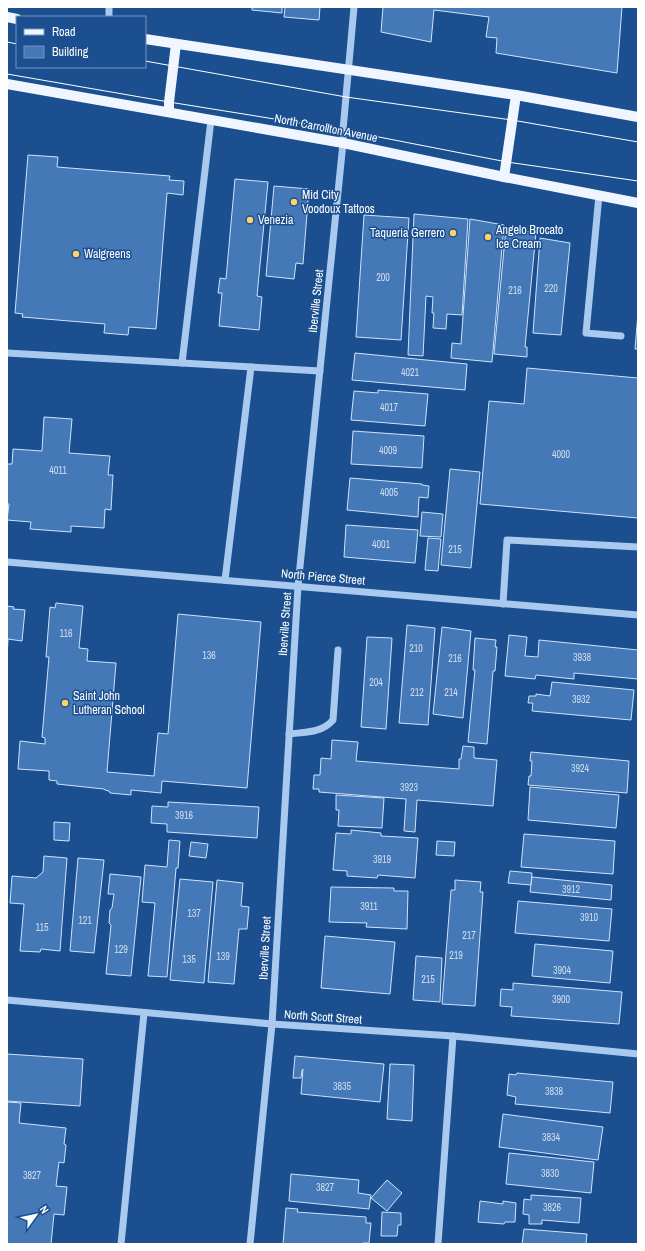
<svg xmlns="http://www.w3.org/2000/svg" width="645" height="1251" viewBox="0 0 645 1251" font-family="'Archivo Narrow',sans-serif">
	<rect width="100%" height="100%" fill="#1b4f8f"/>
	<g fill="#4478b7" stroke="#cfe3fa">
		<polygon points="252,7 282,7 282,13 252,10"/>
		<polygon points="285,7 320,7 319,20 284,17"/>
		<polygon points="383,7 622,7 617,73 496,53 497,38 486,37 489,17 434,10 431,42 381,32"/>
		<polygon points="28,155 58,157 57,167 170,176 169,180 184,181 183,195 167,193 156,329 129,327 128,335 104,333 105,324 22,317 23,314 15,313"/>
		<polygon points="235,179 268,182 257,296 262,297 259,330 219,326 222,293 218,293 220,278 226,279"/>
		<polygon points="274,186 309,189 303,264 296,263 294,279 266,276"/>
		<polygon points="414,214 468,219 462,315 447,314 446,329 433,328 434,313 432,313 433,297 426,296 423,356 408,355"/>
		<polygon points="364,215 409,218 401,340 356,337"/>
		<polygon points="470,219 504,225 492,362 451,358 452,343 461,344"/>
		<polygon points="506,228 536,233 525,347 527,347 527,357 494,354"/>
		<polygon points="540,238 570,243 561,335 533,333"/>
		<polygon points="638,313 638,349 635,349"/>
		<polygon points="355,353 467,364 465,390 352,380"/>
		<polygon points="527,368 638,378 638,518 480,504 489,401 524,404"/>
		<polygon points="378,390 428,394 425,426 351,420 354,391 378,393"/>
		<polygon points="44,417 72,419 69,453 110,456 108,475 113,475 111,510 105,509 104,528 71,526 71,532 30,529 31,522 7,520 9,504 7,504 7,464 12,464 13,449 42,451"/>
		<polygon points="353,431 424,436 422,468 351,464"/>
		<polygon points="450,469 480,472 471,568 441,565"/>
		<polygon points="350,478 422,484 422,485 429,486 428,498 419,497 418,517 347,510"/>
		<polygon points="422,512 443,514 441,537 420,536"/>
		<polygon points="346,525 418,530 415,563 344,557"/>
		<polygon points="428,538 441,539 438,571 425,570"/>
		<polygon points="56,603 83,606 79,648 88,649 87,661 116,663 107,772 154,776 158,733 168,734 178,614 261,622 247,788 162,781 161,793 131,790 131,795 110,793 109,791 105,790 104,789 57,784 57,781 49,780 49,771 18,769 20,741 45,744 45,738 42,737 49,657 46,657 50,607 55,608"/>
		<polygon points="7,606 14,607 13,609 25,610 22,641 8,639 7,658"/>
		<polygon points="407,625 435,628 428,725 399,723"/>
		<polygon points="442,627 471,631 463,718 433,714"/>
		<polygon points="509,635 527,637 525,656 538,657 539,640 638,650 638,679 574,673 574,679 536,675 535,679 505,676"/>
		<polygon points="367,637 392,638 386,729 361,727"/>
		<polygon points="475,638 496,640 495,647 497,647 495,671 493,671 487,744 468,742 475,670 473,670"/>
		<polygon points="552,682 634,690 631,720 532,711 533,703 528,703 529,696 536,696 536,694 550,696"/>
		<polygon points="332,740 358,742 356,761 459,769 459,759 461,759 463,746 474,747 474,758 497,760 493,806 417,800 415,832 404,831 406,799 319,792 319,789 313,789 314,775 320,775 321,758 331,759"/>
		<polygon points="531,752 629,761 627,793 528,785 529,776 531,776 532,761 530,761"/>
		<polygon points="530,787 619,795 616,828 528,820"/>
		<polygon points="336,795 384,798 382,828 338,826 339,810 336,810"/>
		<polygon points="168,802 259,807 257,838 167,832 167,824 151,823 152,806 168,807"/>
		<polygon points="54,822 70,823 69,841 54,840"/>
		<polygon points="351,830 381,833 381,836 418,838 415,878 378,875 377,878 347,876 347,871 333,870 336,833 351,834"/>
		<polygon points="524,834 615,841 613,874 521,867"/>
		<polygon points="169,840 180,841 178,868 176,868 167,977 148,976 155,903 142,902 145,865 167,867"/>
		<polygon points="437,841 455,842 454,856 436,855"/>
		<polygon points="191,842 208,844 206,858 189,856"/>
		<polygon points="44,856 67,858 60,951 41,949 40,952 20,951 24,904 10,903 12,876 36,878 43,872"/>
		<polygon points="78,858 104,860 94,953 70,951"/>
		<polygon points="510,871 532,873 531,885 508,883"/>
		<polygon points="110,874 141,877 131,976 106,974 111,925 109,923 110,910 112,908 114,894 108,894"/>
		<polygon points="532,877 612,885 611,900 530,892"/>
		<polygon points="180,879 213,882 204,983 170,980"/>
		<polygon points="217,880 243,883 241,906 249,907 247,929 239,929 234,984 208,982"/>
		<polygon points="455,880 481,882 480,892 483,892 475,1006 442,1004 451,890 455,890"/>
		<polygon points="331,887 394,888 394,891 408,891 407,929 366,927 367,923 329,922"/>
		<polygon points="518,901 612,909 609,941 515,933"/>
		<polygon points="325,936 395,942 390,994 321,988"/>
		<polygon points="535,944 613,951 610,983 532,976"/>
		<polygon points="416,956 442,958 440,1002 413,1000"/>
		<polygon points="513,983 622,992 619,1024 511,1016 512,1007 500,1006 501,989 513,990"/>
		<polygon points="7,1054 83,1059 80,1106 7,1101"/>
		<polygon points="295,1056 384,1064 380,1102 301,1094 303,1069 302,1070 301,1078 293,1078"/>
		<polygon points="390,1064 414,1065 412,1121 387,1119"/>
		<polygon points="517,1073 613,1082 610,1113 515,1104 516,1097 507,1095 509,1074 516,1075"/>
		<polygon points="7,1102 21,1103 19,1123 66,1128 64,1144 66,1145 64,1163 59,1162 56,1186 67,1187 64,1215 54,1214 51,1244 7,1244"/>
		<polygon points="503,1114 603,1127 598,1160 499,1147"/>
		<polygon points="509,1153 594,1162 591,1193 506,1184"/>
		<polygon points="291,1174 359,1180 358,1193 371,1195 369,1209 289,1201"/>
		<polygon points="387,1180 402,1193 387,1211 371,1198"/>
		<polygon points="531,1195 581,1198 579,1223 542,1220 542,1224 529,1224 529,1215 523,1214 524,1199 531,1200"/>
		<polygon points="480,1201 503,1204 503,1201 516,1203 515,1222 505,1222 504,1224 478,1222"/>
		<polygon points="286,1208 298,1209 297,1212 366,1217 366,1223 371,1223 369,1243 363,1243 363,1244 283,1244"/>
		<polygon points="382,1212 401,1213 401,1225 398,1225 397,1236 381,1236"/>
		<polygon points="524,1229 587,1234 586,1244 522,1244"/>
	</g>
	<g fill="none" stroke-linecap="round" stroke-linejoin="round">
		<g stroke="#a9c9ee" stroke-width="7">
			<polyline points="109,17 109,7"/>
			<polyline points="599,195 586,333 621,336"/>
			<polyline points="7,353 320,371"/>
			<polyline points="182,363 211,120"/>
			<polyline points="7,562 638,615"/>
			<polyline points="225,580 251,367"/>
			<polyline points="503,604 507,540 638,547"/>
			<path d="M289,734c16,-2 33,-1 44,-14l5,-70"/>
			<polyline points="7,1000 272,1024 453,1036 638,1054"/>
			<polyline points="121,1244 144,1013"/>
			<polyline points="250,1244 272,1024 298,586 343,143 343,130 354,7"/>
			<polyline points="438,1244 453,1036"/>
		</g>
		<g stroke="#f0f6ff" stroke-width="10">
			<polyline points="7,17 17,19"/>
			<polyline points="145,39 516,95 638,117"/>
			<polyline points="7,84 343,143 504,177 638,203"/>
			<polyline points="169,112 169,102 176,44"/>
			<polyline points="504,177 516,95"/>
		</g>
		<g stroke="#fff" stroke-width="1">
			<polyline points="7,42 17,44"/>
			<polyline points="145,61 346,97 512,120 638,142"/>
			<polyline points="7,74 169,102 343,130 507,162 638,181"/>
		</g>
	</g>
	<g fill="#ffd166" stroke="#1b4f8f" stroke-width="1.5">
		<circle cx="294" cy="202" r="4"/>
		<circle cx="250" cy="220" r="4"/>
		<circle cx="453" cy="233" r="4"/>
		<circle cx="488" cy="237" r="4"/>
		<circle cx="76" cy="254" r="4"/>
		<circle cx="65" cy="703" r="4"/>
	</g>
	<g text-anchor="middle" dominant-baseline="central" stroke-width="3" stroke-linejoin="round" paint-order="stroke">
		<g font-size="10" fill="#d0dded">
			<text x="383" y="277">200</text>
			<text x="551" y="288">220</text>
			<text x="515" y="290">216</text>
			<text x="410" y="372">4021</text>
			<text x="389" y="407">4017</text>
			<text x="388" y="450">4009</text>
			<text x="561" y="454">4000</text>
			<text x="58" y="470">4011</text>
			<text x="389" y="492">4005</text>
			<text x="381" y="544">4001</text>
			<text x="455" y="549">215</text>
			<text x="66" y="633">116</text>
			<text x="416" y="648">210</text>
			<text x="209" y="655">136</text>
			<text x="582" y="657">3938</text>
			<text x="455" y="658">216</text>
			<text x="376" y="682">204</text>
			<text x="417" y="692">212</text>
			<text x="451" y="692">214</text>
			<text x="581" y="699">3932</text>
			<text x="580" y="768">3924</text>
			<text x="409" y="787">3923</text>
			<text x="184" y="815">3916</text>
			<text x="382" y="859">3919</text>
			<text x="571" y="889">3912</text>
			<text x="369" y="906">3911</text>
			<text x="194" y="913">137</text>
			<text x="589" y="917">3910</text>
			<text x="85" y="920">121</text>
			<text x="42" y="927">115</text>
			<text x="469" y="935">217</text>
			<text x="121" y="949">129</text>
			<text x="456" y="955">219</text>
			<text x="223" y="956">139</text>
			<text x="189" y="959">135</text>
			<text x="562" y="970">3904</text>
			<text x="428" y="979">215</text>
			<text x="561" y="999">3900</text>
			<text x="342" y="1086">3835</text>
			<text x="554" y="1091">3838</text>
			<text x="551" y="1137">3834</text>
			<text x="550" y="1173">3830</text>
			<text x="32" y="1175">3827</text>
			<text x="325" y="1187">3827</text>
			<text x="552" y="1207">3826</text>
		</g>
		<g font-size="12" fill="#fff" stroke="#1b4f8f">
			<text transform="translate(326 128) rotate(11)">North Carrollton Avenue</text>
			<text transform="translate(316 301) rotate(-84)">Iberville Street</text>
			<text transform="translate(323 577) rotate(5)">North Pierce Street</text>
			<text transform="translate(285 624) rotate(-86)">Iberville Street</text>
			<text transform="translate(265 948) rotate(-87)">Iberville Street</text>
			<text transform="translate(323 1017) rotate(4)">North Scott Street</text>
		</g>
		<g font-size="12" fill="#fff" stroke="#1b4f8f" text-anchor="start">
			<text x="302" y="195">Mid City<tspan x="302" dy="14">Voodoux Tattoos</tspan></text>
			<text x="258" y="220">Venezia</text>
			<text x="496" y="230">Angelo Brocato<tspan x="496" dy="14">Ice Cream</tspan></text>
			<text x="445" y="233" text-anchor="end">Taqueria Gerrero</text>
			<text x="84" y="254">Walgreens</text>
			<text x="73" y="696">Saint John<tspan x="73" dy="14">Lutheran School</tspan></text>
		</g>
	</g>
	<rect width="645" height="1251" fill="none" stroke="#ffffff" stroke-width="16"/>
	<rect x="16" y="16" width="130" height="52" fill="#1b4f8f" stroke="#7695bc"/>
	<rect x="24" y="29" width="20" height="6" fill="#f0f6ff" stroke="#7695bc"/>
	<text x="52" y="36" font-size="12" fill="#ffffff">Road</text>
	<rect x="24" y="46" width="20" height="12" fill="#4478b7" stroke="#7695bc"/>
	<text x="52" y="56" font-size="12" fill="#ffffff">Building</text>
	<g transform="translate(36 1215) rotate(57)" stroke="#1b4f8f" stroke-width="3" paint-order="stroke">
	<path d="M0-3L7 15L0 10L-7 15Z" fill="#ffffff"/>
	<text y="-6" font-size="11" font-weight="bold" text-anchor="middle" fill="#ffffff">N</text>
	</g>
</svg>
